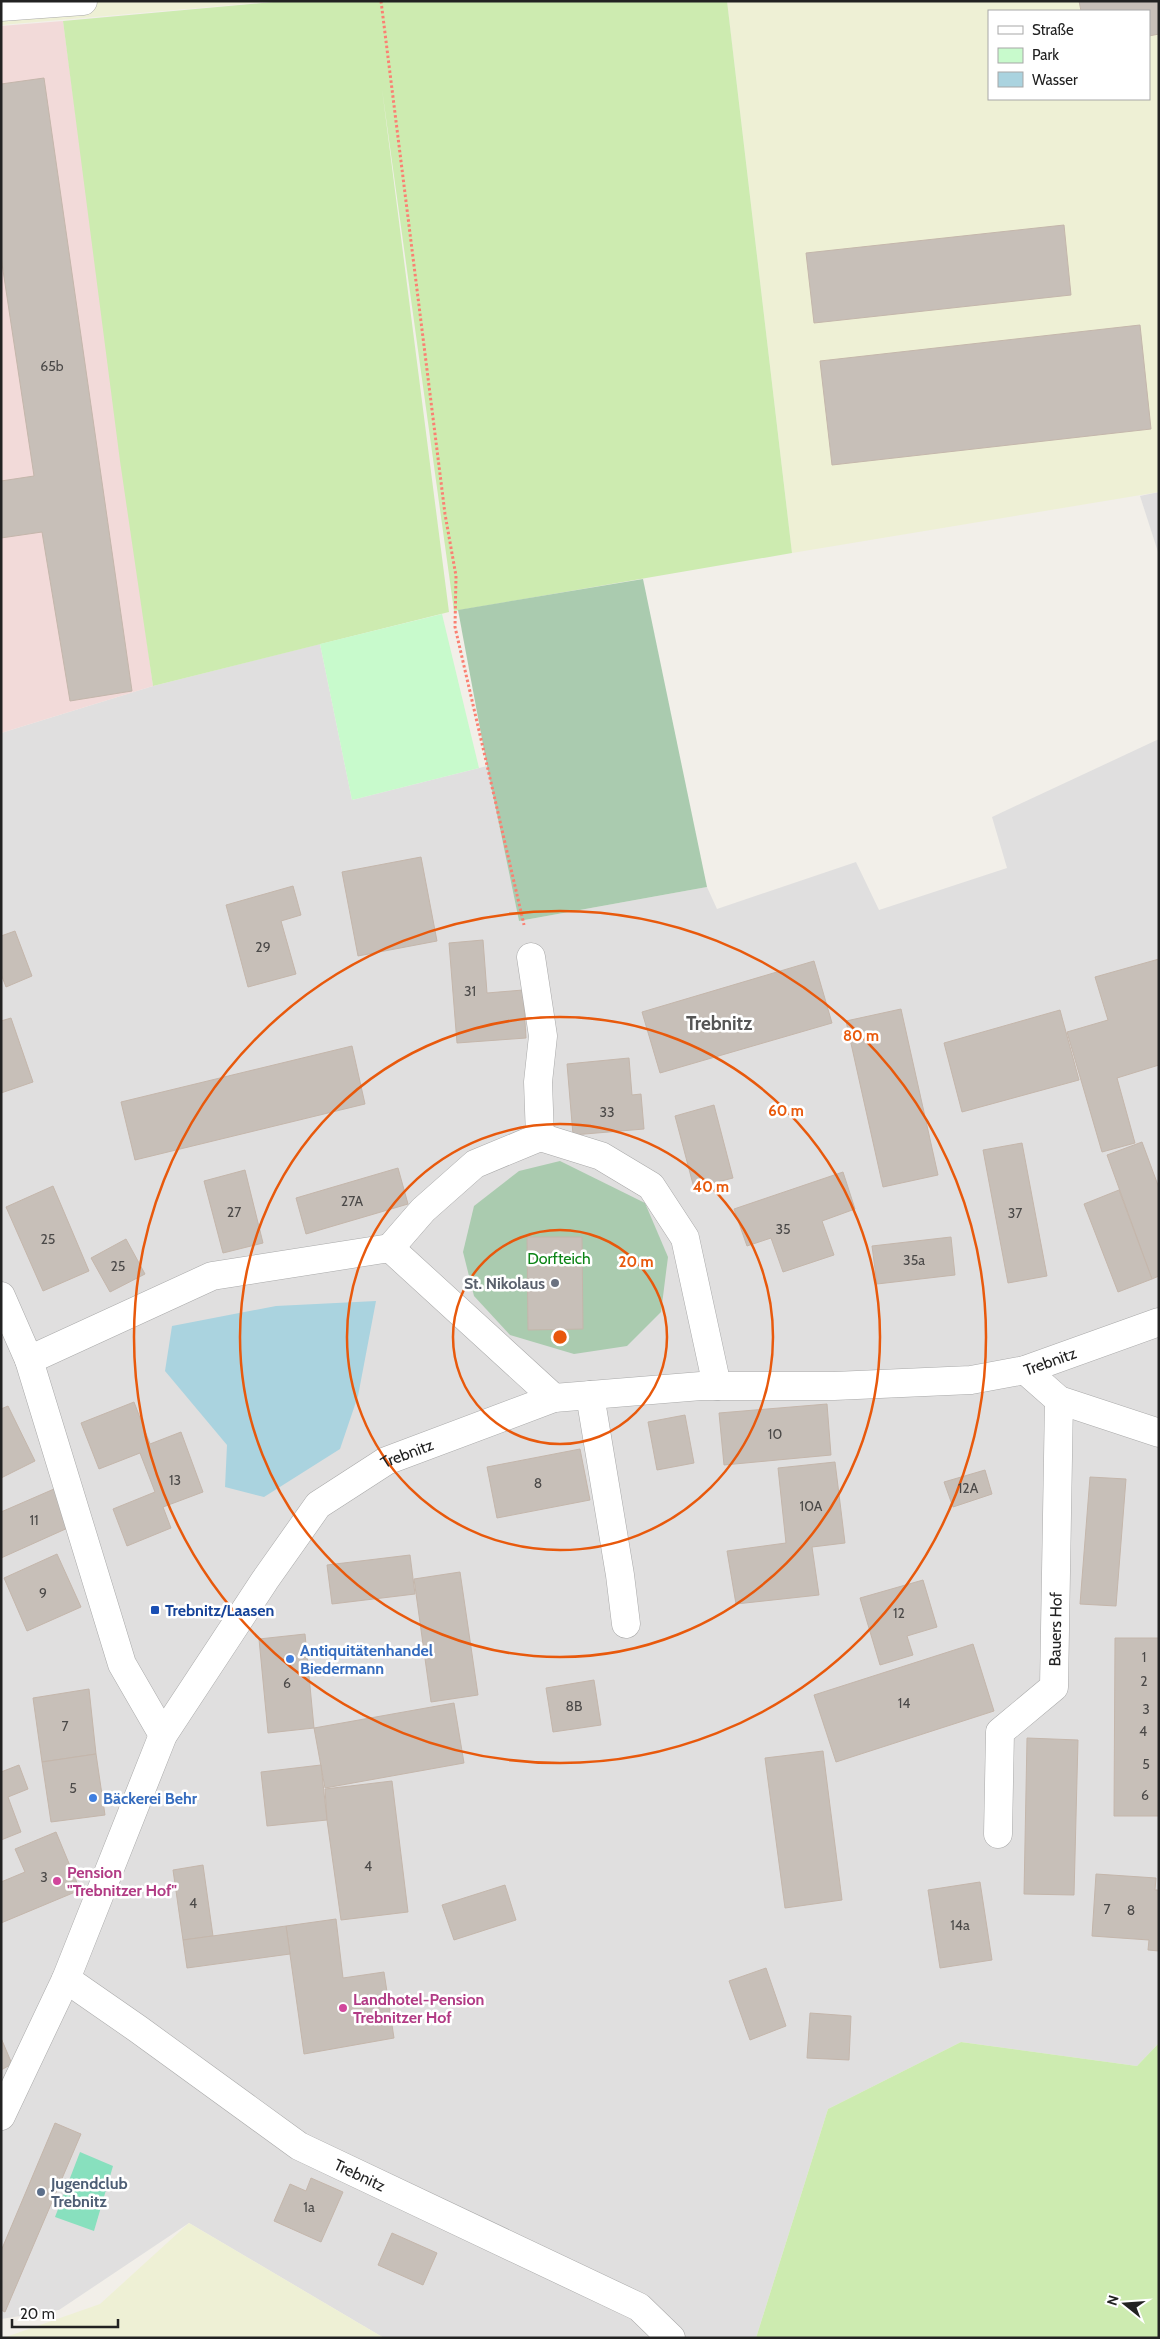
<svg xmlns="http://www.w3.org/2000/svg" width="1160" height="2339" viewBox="0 0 1160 2339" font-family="Cabin,sans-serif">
	<rect width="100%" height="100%" fill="#f2efe9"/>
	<g fill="#e0dfdf">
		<polygon points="1159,492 1159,555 1140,496"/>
		<polygon points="320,644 352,800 487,766 519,921 707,887 717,909 856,862 879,910 1007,868 992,817 1159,739 1159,2043 1137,2066 961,2042 828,2109 756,2338 384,2338 189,2223 59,2310 1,2319 1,733 153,686"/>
	</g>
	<polygon fill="#f2dad9" points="63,21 153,686 1,733 1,26"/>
	<g fill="#eef0d5" fill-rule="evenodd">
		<polygon points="1,1 279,1 1,25"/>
		<path d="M727,1h432v491l-367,61zM989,11h160v88h-160z"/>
		<polygon points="189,2223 384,2338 3,2338 100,2304"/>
	</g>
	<g fill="#cdebb0">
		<polygon points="284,1 727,1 792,553 454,611 382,89 449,612 153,686 120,461 63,21"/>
		<polygon points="961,2042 1137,2066 1159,2043 1159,2338 756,2338 828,2109"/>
	</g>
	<g fill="#aacbaf">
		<polygon points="643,579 707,887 519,921 487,766 458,610"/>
		<polygon points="560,1161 645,1203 668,1257 661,1312 627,1346 574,1354 510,1335 474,1296 463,1252 474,1206 519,1171"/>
	</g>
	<polygon fill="#c8facc" points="442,614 479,768 352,800 320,644"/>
	<polygon fill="#88e0be" points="80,2152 113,2166 94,2231 55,2217"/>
	<polygon fill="#aad3df" points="376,1301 358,1396 340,1449 264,1497 225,1487 227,1445 165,1371 172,1326 276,1306"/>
	<g fill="#c7bfb8" stroke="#c4b6ab">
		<polygon points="1079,1 1159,1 1159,34 1149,36 1149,11 1081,11"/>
		<polygon points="44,78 132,691 70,701 42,532 1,538 1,481 34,476 1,257 1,84"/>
		<polygon points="1064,225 1071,295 814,323 806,253"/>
		<polygon points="1140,325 1151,429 832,465 820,361"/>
		<polygon points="421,857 437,941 358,956 342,872"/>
		<polygon points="293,886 301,915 281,921 296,974 248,987 226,905"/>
		<polygon points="15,931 32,976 6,987 1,974 1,936"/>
		<polygon points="483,940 487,993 523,990 526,1038 457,1043 449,943"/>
		<polygon points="1159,959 1159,1065 1117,1078 1135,1143 1102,1152 1067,1032 1108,1020 1095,977"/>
		<polygon points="814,961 832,1023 660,1073 642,1012"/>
		<polygon points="901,1009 938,1175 883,1187 846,1021"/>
		<polygon points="1060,1010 1079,1080 962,1112 944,1043"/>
		<polygon points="11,1018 33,1082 1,1093 1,1021"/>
		<polygon points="352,1046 365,1104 135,1160 121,1102"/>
		<polygon points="629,1058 632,1095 641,1094 644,1129 573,1135 567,1064"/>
		<polygon points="714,1105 733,1178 694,1188 675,1116"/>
		<polygon points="1142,1142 1159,1188 1159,1276 1152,1279 1107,1155"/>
		<polygon points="1022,1143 1047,1276 1008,1283 983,1150"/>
		<polygon points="398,1168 408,1204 306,1234 296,1198"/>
		<polygon points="245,1170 263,1243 223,1253 204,1181"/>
		<polygon points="843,1172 855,1209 822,1221 834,1255 783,1272 771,1238 747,1246 734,1209"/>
		<polygon points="53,1186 89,1271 43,1291 6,1207"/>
		<polygon points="1119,1190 1152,1279 1118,1292 1084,1204"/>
		<polygon points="527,1237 582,1237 583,1329 528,1330"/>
		<polygon points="951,1237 955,1275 877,1284 872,1246"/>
		<polygon points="126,1239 145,1274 110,1292 91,1258"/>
		<polygon points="134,1402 150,1444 181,1432 203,1492 163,1507 171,1528 127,1546 113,1509 155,1492 140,1453 99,1469 81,1423"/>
		<polygon points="827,1404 831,1455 724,1465 719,1413"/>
		<polygon points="8,1406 35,1461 1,1478 1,1409"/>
		<polygon points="685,1415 694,1463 657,1470 648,1422"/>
		<polygon points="580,1449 590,1500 497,1518 487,1467"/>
		<polygon points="835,1462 845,1543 812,1547 819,1595 736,1604 727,1551 786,1543 778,1468"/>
		<polygon points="985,1470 992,1494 953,1507 944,1482"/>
		<polygon points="1090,1477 1126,1479 1116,1606 1080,1604"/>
		<polygon points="54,1489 70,1527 1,1558 1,1512"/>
		<polygon points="57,1554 81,1607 27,1631 4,1578"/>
		<polygon points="410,1555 415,1594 332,1604 327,1565"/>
		<polygon points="460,1572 478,1695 431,1702 414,1579"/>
		<polygon points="923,1580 937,1627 907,1636 913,1655 880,1665 860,1598"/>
		<polygon points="305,1634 314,1728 268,1733 259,1639"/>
		<polygon points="1115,1638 1159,1638 1159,1816 1114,1816"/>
		<polygon points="973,1644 994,1711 836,1762 814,1695"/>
		<polygon points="594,1680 601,1725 553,1732 546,1688"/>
		<polygon points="89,1689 96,1754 42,1762 33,1698"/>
		<polygon points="454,1703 464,1763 325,1788 314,1728"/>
		<polygon points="1027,1738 1078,1740 1074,1895 1024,1894"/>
		<polygon points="823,1751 842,1900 785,1908 765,1758"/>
		<polygon points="96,1754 105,1815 51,1822 42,1762"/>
		<polygon points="19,1765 28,1789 8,1797 21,1832 1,1840 1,1772"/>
		<polygon points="321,1765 327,1820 267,1826 261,1772"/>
		<polygon points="392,1781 408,1912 341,1920 327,1820 325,1789"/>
		<polygon points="56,1832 80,1890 1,1923 1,1882 25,1872 15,1849"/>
		<polygon points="203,1865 213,1936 183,1940 173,1870"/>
		<polygon points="1096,1874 1156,1878 1155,1890 1159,1890 1159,1951 1148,1950 1149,1940 1092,1936"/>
		<polygon points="980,1882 992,1960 940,1968 928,1890"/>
		<polygon points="505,1885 516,1920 454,1940 442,1905"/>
		<polygon points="336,1919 343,1978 384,1972 394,2038 304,2054 286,1926"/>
		<polygon points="286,1926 290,1954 187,1968 183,1940"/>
		<polygon points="766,1968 786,2026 750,2040 729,1981"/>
		<polygon points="810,2013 851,2016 849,2060 807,2058"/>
		<polygon points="1,2038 12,2064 1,2070"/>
		<polygon points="55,2123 81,2134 5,2312 1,2310 1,2251"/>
		<polygon points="311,2178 343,2192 321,2242 274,2221 290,2184 306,2191"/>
		<polygon points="392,2233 437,2253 423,2285 378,2265"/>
	</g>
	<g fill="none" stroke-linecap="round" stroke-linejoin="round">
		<defs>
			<g id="minor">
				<polyline points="1,7 83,1"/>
				<polyline points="531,957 543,1036 538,1082 540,1137"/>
				<polyline points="390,1248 423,1210 475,1164 540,1137 601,1156 651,1186 685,1238 717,1386"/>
				<polyline points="1,1296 29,1360 122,1664 163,1735"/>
				<polyline points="29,1360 212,1276 390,1248 554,1398"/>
				<polyline points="1025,1370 1059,1400 1159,1433"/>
				<polyline points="590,1395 620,1575 626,1624"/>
				<path id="s1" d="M998,1834l2,-102 54,-45 5,-287"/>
				<path id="s2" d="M66,1979l72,50 161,117 340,161 32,31"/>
				<path id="s3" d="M1,2116l65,-137 97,-244 102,-155 53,-75 68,-44 168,-63 147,-12h133l137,-6 54,-10 134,-48"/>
			</g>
		</defs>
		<use href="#minor" stroke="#a9a9a9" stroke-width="29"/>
		<polyline stroke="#fa8072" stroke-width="3" stroke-dasharray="2.5 2.5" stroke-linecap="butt" points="381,1 445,514 456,576 455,627 524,925"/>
		<use href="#minor" stroke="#fff" stroke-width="28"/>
	</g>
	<g fill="none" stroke="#e8590c" stroke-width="2.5">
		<circle cx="560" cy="1337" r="107"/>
		<circle cx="560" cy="1337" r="213"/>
		<circle cx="560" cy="1337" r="320"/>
		<circle cx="560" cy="1337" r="426"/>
	</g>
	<circle fill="#6b7280" stroke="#fff" stroke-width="2" cx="555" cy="1283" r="5"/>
	<rect fill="#1a4fb4" stroke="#fff" stroke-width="2" x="150" y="1605" width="10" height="10" rx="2.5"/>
	<g fill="#3f7fe0" stroke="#fff" stroke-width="2">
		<circle cx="290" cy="1659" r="5"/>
		<circle cx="93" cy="1798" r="5"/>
	</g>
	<g fill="#d1479c" stroke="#fff" stroke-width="2">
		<circle cx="57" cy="1881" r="5"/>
		<circle cx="343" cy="2008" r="5"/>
	</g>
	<circle fill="#5c6f8a" stroke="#fff" stroke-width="2" cx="41" cy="2192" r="5"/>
	<g text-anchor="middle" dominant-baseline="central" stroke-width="5" stroke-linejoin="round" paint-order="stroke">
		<g font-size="14" fill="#4b4948">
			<text x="52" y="366">65b</text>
			<text x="263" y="947">29</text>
			<text x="470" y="991">31</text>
			<text x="607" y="1112">33</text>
			<text x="352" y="1201">27A</text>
			<text x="234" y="1212">27</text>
			<text x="1015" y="1213">37</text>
			<text x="783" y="1229">35</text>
			<text x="48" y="1239">25</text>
			<text x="914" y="1260">35a</text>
			<text x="118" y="1266">25</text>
			<text x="775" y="1434">10</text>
			<text x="175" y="1480">13</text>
			<text x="538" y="1483">8</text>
			<text x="968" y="1488">12A</text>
			<text x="811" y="1506">10A</text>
			<text x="34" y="1520">11</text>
			<text x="43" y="1593">9</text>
			<text x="899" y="1613">12</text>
			<text x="1144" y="1657">1</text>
			<text x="1144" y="1681">2</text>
			<text x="287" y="1683">6</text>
			<text x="904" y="1703">14</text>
			<text x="574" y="1706">8B</text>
			<text x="1146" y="1709">3</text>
			<text x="65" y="1726">7</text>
			<text x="1143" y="1731">4</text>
			<text x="1146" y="1764">5</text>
			<text x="73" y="1788">5</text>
			<text x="1145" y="1795">6</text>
			<text x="368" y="1866">4</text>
			<text x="44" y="1877">3</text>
			<text x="193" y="1903">4</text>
			<text x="1107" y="1909">7</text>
			<text x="1131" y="1910">8</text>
			<text x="960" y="1925">14a</text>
			<text x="309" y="2207">1a</text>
		</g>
		<g font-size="16" fill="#0c8416" stroke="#fff">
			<text x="559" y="1258">Dorfteich</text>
		</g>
		<g font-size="16" font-weight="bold" fill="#5b616d" stroke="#fff" text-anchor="end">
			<text x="545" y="1283">St. Nikolaus</text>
		</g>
		<g font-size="16" fill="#222" stroke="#fff">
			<text stroke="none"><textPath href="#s3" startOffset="1451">Trebnitz</textPath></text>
			<text stroke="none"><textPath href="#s3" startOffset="795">Trebnitz</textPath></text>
			<text stroke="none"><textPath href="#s1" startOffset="230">Bauers Hof</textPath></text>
			<text stroke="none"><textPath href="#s2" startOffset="354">Trebnitz</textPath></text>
		</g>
		<g font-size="16" font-weight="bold" fill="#164399" stroke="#fff" text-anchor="start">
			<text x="165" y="1610">Trebnitz/Laasen</text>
		</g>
		<g font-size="16" font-weight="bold" fill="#366cbe" stroke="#fff" text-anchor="start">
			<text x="300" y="1650">Antiquitätenhandel<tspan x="300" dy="18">Biedermann</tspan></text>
			<text x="103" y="1798">Bäckerei Behr</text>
		</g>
		<g font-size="16" font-weight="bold" fill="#b23c85" stroke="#fff" text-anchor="start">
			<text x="67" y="1872">Pension<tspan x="67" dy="18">"Trebnitzer Hof"</tspan></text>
			<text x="353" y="1999">Landhotel-Pension<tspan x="353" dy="18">Trebnitzer Hof</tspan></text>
		</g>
		<g font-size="16" font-weight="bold" fill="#4e5e75" stroke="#fff" text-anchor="start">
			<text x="51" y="2183">Jugendclub<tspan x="51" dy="18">Trebnitz</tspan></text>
		</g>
		<g font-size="19" font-weight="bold" fill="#555" stroke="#fff">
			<text x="719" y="1023">Trebnitz</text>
		</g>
	</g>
	<circle cx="560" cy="1337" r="8" fill="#e8590c" stroke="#fff" stroke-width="2.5"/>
	<g font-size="15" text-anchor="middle" font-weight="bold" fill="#e8590c" stroke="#fff" stroke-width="5" stroke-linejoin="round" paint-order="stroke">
		<text x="861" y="1041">80 m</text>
		<text x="786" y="1116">60 m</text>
		<text x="711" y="1192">40 m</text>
		<text x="636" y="1267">20 m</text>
	</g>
	<rect width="1160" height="2339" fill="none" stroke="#222222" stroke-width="5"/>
	<rect x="988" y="10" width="162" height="90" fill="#ffffff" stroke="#a7a7a7"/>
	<rect x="998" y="26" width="25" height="8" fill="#ffffff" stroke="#a7a7a7"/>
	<text x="1032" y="35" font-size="15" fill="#222222">Straße</text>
	<rect x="998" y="48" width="25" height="15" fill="#c8facc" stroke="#a7a7a7"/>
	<text x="1032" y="60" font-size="15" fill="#222222">Park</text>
	<rect x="998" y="72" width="25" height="15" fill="#aad3df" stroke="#a7a7a7"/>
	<text x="1032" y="85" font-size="15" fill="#222222">Wasser</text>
	<g transform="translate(1125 2304) rotate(287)" stroke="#ffffff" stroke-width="4" paint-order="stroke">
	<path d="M0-4L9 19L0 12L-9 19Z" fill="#222222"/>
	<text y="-8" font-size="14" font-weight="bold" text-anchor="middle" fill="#222222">N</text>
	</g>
	<path d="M12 2319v8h106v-8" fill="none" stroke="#222222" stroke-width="2.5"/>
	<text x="20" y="2319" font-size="15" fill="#222222" stroke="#ffffff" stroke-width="4" paint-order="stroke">20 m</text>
</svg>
